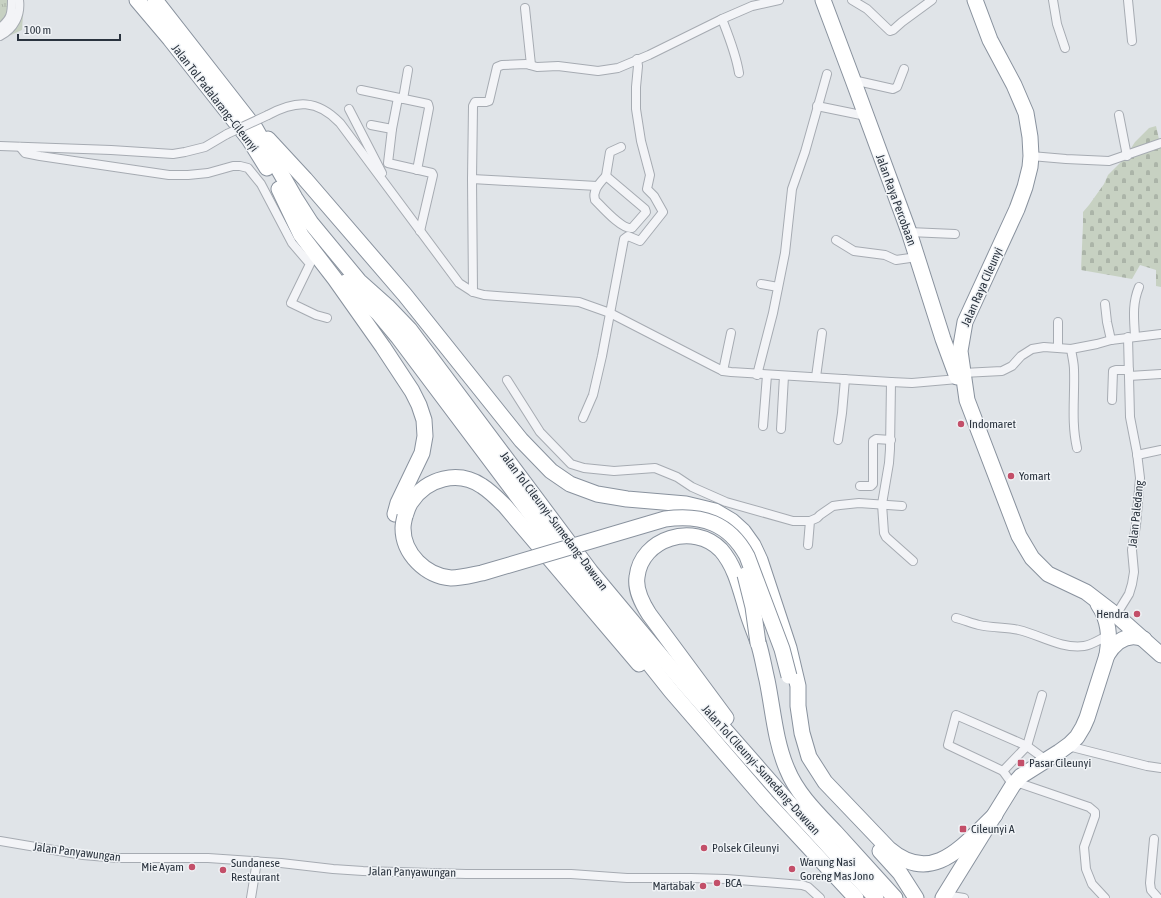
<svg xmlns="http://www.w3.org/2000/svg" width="1161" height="898" viewBox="0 0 1161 898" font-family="'Asap Condensed',sans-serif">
	<defs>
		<pattern id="grass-tufts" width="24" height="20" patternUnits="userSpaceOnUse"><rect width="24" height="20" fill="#c7d1c2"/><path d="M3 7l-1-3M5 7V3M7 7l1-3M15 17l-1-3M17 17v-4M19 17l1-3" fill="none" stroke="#abb4a8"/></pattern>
		<pattern id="cemetery-stones" width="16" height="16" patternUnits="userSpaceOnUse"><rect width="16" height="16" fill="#c7d1c2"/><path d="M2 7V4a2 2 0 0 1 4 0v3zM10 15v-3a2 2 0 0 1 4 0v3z" fill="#abb4a8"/></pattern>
	</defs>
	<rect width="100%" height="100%" fill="#e0e4e8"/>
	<polygon fill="url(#grass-tufts)" points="0,0 24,0 22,30 0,40"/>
	<polygon fill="url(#cemetery-stones)" points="1156,126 1161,148 1161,287 1156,286 1156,270 1140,265 1132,279 1081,270 1083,224 1083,212 1089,205 1104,184 1108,175 1124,159 1135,142 1149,128"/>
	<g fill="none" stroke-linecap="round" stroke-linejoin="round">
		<defs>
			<g id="street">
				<polyline points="852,0 867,9 890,31 893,30 902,22 932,0"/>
				<polyline points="1053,0 1057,24 1065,48"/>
				<polyline points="1128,0 1132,41"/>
				<polyline points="525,8 531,65"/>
				<path d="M0,28c11,-9 12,-14 12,-28"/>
				<path d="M0,36c14,-7 21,-21 19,-36"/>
				<path d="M739,73c-3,-19 -10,-36 -17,-54l30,-13 27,-6"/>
				<polyline points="853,80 893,89 897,87 904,69"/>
				<polyline points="361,90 428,104 429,108 417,170"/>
				<polyline points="398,98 392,129 388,163 432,173 433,175 420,231"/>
				<polyline points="403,99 408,70"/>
				<polyline points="817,106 866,116"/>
				<polyline points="349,109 382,173"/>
				<path d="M268,115c28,-15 49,-16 72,8l119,160 14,9 11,3 95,7 31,11 103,53 10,5 8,1 160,10 21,1 46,-4"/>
				<polyline points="1119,115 1127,156"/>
				<polyline points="371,125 392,129"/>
				<polyline points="0,146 111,150 173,154 185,152 205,147 227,134"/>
				<polyline points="20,147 25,153 40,156 169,175 188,175 208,173 233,166 240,166 248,168 261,184 292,243 310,264 291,303 316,315 327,318"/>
				<polyline points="1031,156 1066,159 1109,161 1161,143"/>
				<path d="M606,176l39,33 1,3 -14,16c-10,2 -30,-21 -37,-28 -3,-10 5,-17 11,-24z"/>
				<polyline points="606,176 610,152 621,147"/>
				<polyline points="472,179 597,186"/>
				<polyline points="909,232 955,234"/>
				<polyline points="836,240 854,251 885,255 896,260 917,257"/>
				<polyline points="761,284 778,287"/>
				<polyline points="473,292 472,179 473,106 475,102 486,102 489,101 497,67 502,65 526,64 537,67 558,66 598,71 618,68 649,55 722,19"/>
				<polyline points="1105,304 1107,322 1111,340"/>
				<path d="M1135,336c-1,-17 -3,-32 4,-49"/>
				<polyline points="1058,347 1058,322"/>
				<path d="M1071,349c1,7 3,14 3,21 1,26 -3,52 3,78"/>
				<polyline points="723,371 731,333"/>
				<polyline points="963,373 1002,371 1012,366 1021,356 1032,349 1044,347 1071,349 1097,344 1111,340 1161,334"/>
				<polyline points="757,375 773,313 785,253 792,189 805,152 827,74"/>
				<polyline points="1129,376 1161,374"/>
				<polyline points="816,377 822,333"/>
				<polyline points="507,380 540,432 571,464 584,468 614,471 655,468 677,477 692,487 726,502 793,521 810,521"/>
				<polyline points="891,382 890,449 889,463 882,504 884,533 886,537 913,561"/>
				<polyline points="1112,400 1113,371 1116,370 1129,370"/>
				<polyline points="583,418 593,395 602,356 624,239 628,236 640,241 663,212 654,196 647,189 650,175 641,141 636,109 636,87 638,66 637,59"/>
				<polyline points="763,426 767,375"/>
				<polyline points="781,429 784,376"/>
				<polyline points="838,440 842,413 845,379"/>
				<polyline points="1137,455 1161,450"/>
				<polyline points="860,486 871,486 873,484 873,441 876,439 891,440"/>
				<polyline points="808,545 810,521 817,518 820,515 833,506 840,505 859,503 902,506"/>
				<polyline points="1116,615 1129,594 1132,584 1134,572 1132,550 1136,525 1140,478 1137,453 1130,417 1128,337"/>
				<path d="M956,618c8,2 15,5 23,7 13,3 27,2 40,5 21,5 42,19 65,16 8,-1 18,-8 25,-11"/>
				<polyline points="1068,746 1147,766 1161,768"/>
				<polyline points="1003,771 1027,746 1042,695"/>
				<polyline points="1016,782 1089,807 1095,812 1095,816 1084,847 1086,869 1092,884 1105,898"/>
				<polyline points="1013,785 1003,771 948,745 956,715 1027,746 1046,760"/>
				<polyline points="1154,839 1150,883 1151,890 1158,898"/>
				<polyline points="0,841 83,855 118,858 208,858 281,863 333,869 363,871 466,874 571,874 627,878 691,878 726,879 802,885 808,887 820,898"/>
				<polyline points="945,895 964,898"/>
				<polyline points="251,898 257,861"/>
			</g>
			<g id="highway">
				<polyline points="137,0 170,39 249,139 267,168"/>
				<polyline points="155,0 255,128 295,198 311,223 359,281 387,306 410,330 591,572 682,681 789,803 876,898"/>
				<polyline points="823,0 853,80 909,232 943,339 957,377"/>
				<polyline points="975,0 990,40 1014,85 1026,113 1030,137 1031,156 1030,167 1025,187 1017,209 965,322 960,351 967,400 1019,536 1032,558 1048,574 1086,592 1116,615 1161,655"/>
				<path d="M268,139l37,40 100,116 116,145 30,31 19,13 27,10 30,5 59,5 29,7 17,10 11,10 10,14 7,15 29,88 9,38v20l4,27 7,24 16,25 64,67c44,38 75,-5 106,-34"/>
				<polyline points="279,189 301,235 335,279 383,347 412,391 419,405 424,420 425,436 422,453 398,503 395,514"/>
				<polyline points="346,282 378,313 398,337 539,525 671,691 766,801 856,898"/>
				<path d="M405,516c2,-5 3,-10 6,-14 16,-24 47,-32 71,-16 8,5 16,13 23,20l134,158"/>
				<path d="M1107,655c8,-13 21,-23 37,-16"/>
				<path d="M726,718l-77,-104c-7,-11 -14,-24 -12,-37 4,-39 57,-55 84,-27 14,16 19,38 25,58 3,11 8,23 12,34 4,12 6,26 9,38 6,29 8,61 20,89 10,25 31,45 49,64 20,22 39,43 59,65"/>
				<polyline points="880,851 900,873 916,898"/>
				<path d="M943,898l70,-113 8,-9 38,-24 11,-8 7,-7 6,-10 4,-9 20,-63c3,-19 2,-35 -9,-51"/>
			</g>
		</defs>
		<use href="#street" stroke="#a6abb2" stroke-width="10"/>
		<use href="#highway" stroke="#89929e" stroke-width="17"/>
		<use href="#street" stroke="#f3f4f7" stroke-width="8"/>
		<use href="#highway" stroke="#fff" stroke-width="15"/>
		<defs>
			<polyline id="street-bridge" points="227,134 268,115"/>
			<g id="highway-bridge">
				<path d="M405,516c-1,4 -2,8 -2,12 0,26 23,48 48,50 10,0 21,-3 31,-5l183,-54c37,-5 64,4 82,37l35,93 7,27"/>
				<polyline points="745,575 753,607 758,643"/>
			</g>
		</defs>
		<use href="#street-bridge" stroke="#a6abb2" stroke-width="10" stroke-linecap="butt"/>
		<use href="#highway-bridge" stroke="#89929e" stroke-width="17" stroke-linecap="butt"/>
		<use href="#street-bridge" stroke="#f3f4f7" stroke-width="8"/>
		<use href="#highway-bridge" stroke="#fff" stroke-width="15"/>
	</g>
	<g fill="#c34f69" stroke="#f0f3f6" stroke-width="1.5">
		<circle cx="961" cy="424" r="4"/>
		<circle cx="1011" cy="476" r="4"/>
		<circle cx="1137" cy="614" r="4"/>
		<rect x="1017" y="759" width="8" height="8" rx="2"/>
		<rect x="959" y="825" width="8" height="8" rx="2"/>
		<circle cx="704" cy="848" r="4"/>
		<circle cx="192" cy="867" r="4"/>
		<circle cx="792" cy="869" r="4"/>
		<circle cx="223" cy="870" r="4"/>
		<circle cx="717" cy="883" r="4"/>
		<circle cx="703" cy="886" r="4"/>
	</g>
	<g text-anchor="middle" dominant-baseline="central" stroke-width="3" stroke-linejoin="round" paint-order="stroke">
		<g font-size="12" fill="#2a333e" stroke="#f0f3f6">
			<text transform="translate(215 98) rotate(52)">Jalan Tol Padalarang–Cileunyi</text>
			<text transform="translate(896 200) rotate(70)">Jalan Raya Percobaan</text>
			<text transform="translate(982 287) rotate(-66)">Jalan Raya Cileunyi</text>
			<text transform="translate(1136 514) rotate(-84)">Jalan Paledang</text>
			<text transform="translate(554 521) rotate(53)">Jalan Tol Cileunyi–Sumedang–Dawuan</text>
			<text transform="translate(761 770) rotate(48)">Jalan Tol Cileunyi–Sumedang–Dawuan</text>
			<text transform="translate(77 852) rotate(7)">Jalan Panyawungan</text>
			<text transform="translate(412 872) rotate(1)">Jalan Panyawungan</text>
		</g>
		<g font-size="12" fill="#2a333e" stroke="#f0f3f6" text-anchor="start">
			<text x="969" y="424">Indomaret</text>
			<text x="1019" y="476">Yomart</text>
			<text x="1129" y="614" text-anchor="end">Hendra</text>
			<text x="1029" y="763">Pasar Cileunyi</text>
			<text x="971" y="829">Cileunyi A</text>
			<text x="712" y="848">Polsek Cileunyi</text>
			<text x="800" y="862">Warung Nasi<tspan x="800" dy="14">Goreng Mas Jono</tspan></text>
			<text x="231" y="863">Sundanese<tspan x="231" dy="14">Restaurant</tspan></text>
			<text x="184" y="867" text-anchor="end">Mie Ayam</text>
			<text x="725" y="883">BCA</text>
			<text x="695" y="886" text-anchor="end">Martabak</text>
		</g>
	</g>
	<path d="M18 34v6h102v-6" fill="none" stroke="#2a333e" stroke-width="2"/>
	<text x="24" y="34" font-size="12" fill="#2a333e" stroke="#f0f3f6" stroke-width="3" paint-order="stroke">100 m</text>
</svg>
